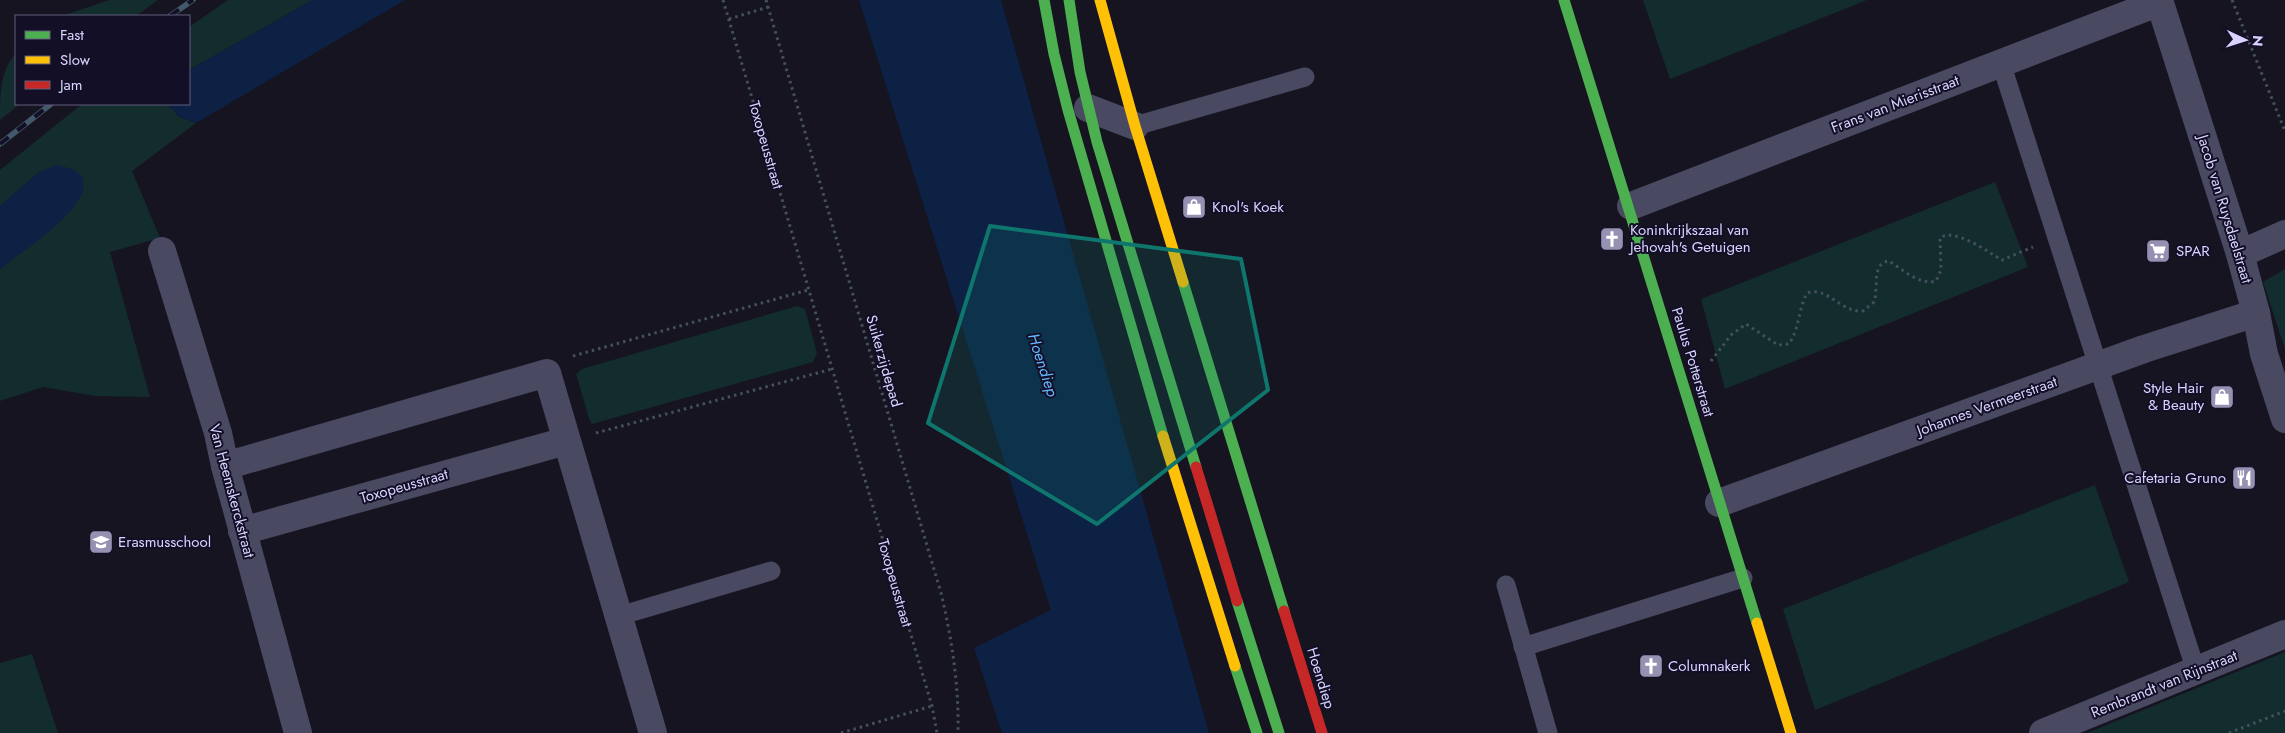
<svg xmlns="http://www.w3.org/2000/svg" width="2285" height="733" viewBox="0 0 2285 733" font-family="Jost,sans-serif">
	<rect width="100%" height="100%" fill="#161421"/>
	<g fill="#132c2d">
		<polygon points="109,0 158,0 136,16 62,16"/>
		<polygon points="228,0 313,0 189,70 189,27"/>
		<polygon points="1643,0 1867,0 1670,79"/>
		<path d="M16,53v51h4l-20,16c0,-24 0,-50 16,-67z"/>
		<polygon points="82,104 168,104 179,117 196,123 132,171 160,238 110,252 150,397 95,396 43,387 0,401 0,269 57,224 39,172 0,206 0,170"/>
		<polygon points="1995,182 2028,267 1725,389 1701,299"/>
		<polygon points="2285,269 2285,349 2263,282"/>
		<polygon points="797,306 805,309 817,353 813,362 592,424 589,418 576,374 582,369"/>
		<polygon points="2095,485 2129,582 1815,710 1783,609"/>
		<polygon points="2285,652 2285,733 2087,733"/>
		<polygon points="32,654 58,733 0,733 0,663"/>
	</g>
	<g fill="#0d2144">
		<polygon points="313,0 405,0 196,123 179,117 169,105 189,104 189,70"/>
		<polygon points="859,0 1001,0 1209,733 1002,733 974,648 1051,610"/>
		<path d="M57,165l15,4 10,7c1,5 2,11 1,15 -11,29 -59,59 -83,78v-63l39,-34z"/>
	</g>
	<g fill="none" stroke-linecap="round" stroke-linejoin="round">
		<g stroke="#44505f" stroke-width="3" stroke-dasharray="2.5 4" stroke-linecap="butt">
			<polyline points="723,0 932,706 937,733"/>
			<path d="M766,0l175,593c11,47 18,92 17,140"/>
			<polyline points="2232,0 2285,131"/>
			<polyline points="729,19 768,7"/>
			<polyline points="573,356 808,290"/>
			<path d="M1711,361l20,-26 15,-11 32,21 11,-1c11,-17 9,-34 18,-51 21,-7 34,20 56,18l11,-9c5,-14 -3,-39 15,-41 13,8 31,25 47,20l5,-11 -1,-32c14,-11 48,14 62,22l31,-13"/>
			<polyline points="596,433 832,369"/>
			<polyline points="841,733 932,706"/>
			<polyline points="2229,733 2285,711"/>
		</g>
		<g stroke="#4a4962" stroke-width="19">
			<polyline points="2001,63 2196,671"/>
			<polyline points="1135,126 1305,77"/>
			<polyline points="1506,585 1548,733"/>
			<polyline points="619,616 771,571"/>
			<polyline points="1523,647 1743,578"/>
		</g>
		<g stroke="#4a4962" stroke-width="28">
			<polyline points="2159,0 2240,254 2256,313 2264,354 2285,419"/>
			<polyline points="1088,108 1135,126"/>
			<polyline points="1631,206 2160,2"/>
			<polyline points="162,251 218,433 225,466 298,733"/>
			<polyline points="2240,254 2285,234"/>
			<polyline points="225,466 547,373 653,733"/>
			<polyline points="1719,503 2144,349 2256,313"/>
			<polyline points="242,531 566,441"/>
			<polyline points="2043,733 2285,634"/>
		</g>
		<g stroke="#4caf50" stroke-width="11">
			<polyline points="1044,0 1054,54 1068,110 1163,436"/>
			<polyline points="1069,0 1080,72 1097,142 1196,467"/>
			<polyline points="1564,0 1757,623"/>
			<polyline points="1183,282 1284,611"/>
			<polyline points="1237,601 1279,733"/>
			<polyline points="1235,666 1257,733"/>
		</g>
		<g stroke="#ffc107" stroke-width="11">
			<polyline points="1100,0 1135,126 1183,282"/>
			<polyline points="1163,436 1235,666"/>
			<polyline points="1757,623 1791,733"/>
		</g>
		<g stroke="#c62828" stroke-width="11">
			<polyline points="1196,467 1237,601"/>
			<polyline points="1284,611 1322,733"/>
		</g>
		<defs>
			<g id="rail">
				<polyline points="170,16 193,0"/>
				<polyline points="0,144 51,104"/>
			</g>
		</defs>
		<use href="#rail" stroke="#43596b" stroke-width="5.5"/>
		<use href="#rail" stroke="#130f26" stroke-width="4" stroke-dasharray="11" stroke-linecap="butt"/>
	</g>
	<path fill="#0f766e" fill-opacity="0.2" stroke="#0f766e" stroke-width="4" stroke-linejoin="round" d="M990,226l251,33 27,131 -171,134 -169,-101z"/>
	<defs>
		<symbol id="shop-square" viewBox="-11 -11 22 22"><rect x="-9" y="-9" width="18" height="18" rx="4" fill="#9591b1" stroke="#130f26"/><path d="M-5-2.5h2.3a2.7 3.5 0 0 1 5.4 0H5L5.5 6h-11ZM-1.5-2.5h3a1.5 2.3 0 0 0-3 0Z" fill="#fff"/></symbol>
		<symbol id="church-square" viewBox="-11 -11 22 22"><rect x="-9" y="-9" width="18" height="18" rx="4" fill="#9591b1" stroke="#130f26"/><path d="M-1.2-6h2.4v3.5h3.3v2.4h-3.3V6h-2.4V-.1h-3.3v-2.4h3.3Z" fill="#fff"/></symbol>
		<symbol id="supermarket-square" viewBox="-11 -11 22 22"><rect x="-9" y="-9" width="18" height="18" rx="4" fill="#9591b1" stroke="#130f26"/><path d="M-6-5.5h2.5l.6 2H6L4.5 2H-2.5L-4.4-4H-6ZM-1.5 3.2a1.3 1.3 0 1 0 .1 0ZM3 3.2a1.3 1.3 0 1 0 .1 0Z" fill="#fff"/></symbol>
		<symbol id="restaurant-square" viewBox="-11 -11 22 22"><rect x="-9" y="-9" width="18" height="18" rx="4" fill="#9591b1" stroke="#130f26"/><path d="M-5-6h1v4h1v-4h1v4h1v-4h1v5L-1.5 .5V6h-2V.5L-5-1ZM5-6V6H3V1.5H1.5Q1.5-4 5-6Z" fill="#fff"/></symbol>
		<symbol id="school-square" viewBox="-11 -11 22 22"><rect x="-9" y="-9" width="18" height="18" rx="4" fill="#9591b1" stroke="#130f26"/><path d="M0-5L7-2L0 1L-7-2ZM-4 1L0 2.5L4 1V4Q0 6-4 4Z" fill="#fff"/></symbol>
	</defs>
	<g fill-rule="evenodd">
		<use href="#shop-square" x="1180" y="193" width="28" height="28"/>
		<use href="#church-square" x="1598" y="225" width="28" height="28"/>
		<use href="#supermarket-square" x="2144" y="237" width="28" height="28"/>
		<use href="#shop-square" x="2208" y="383" width="28" height="28"/>
		<use href="#restaurant-square" x="2230" y="464" width="28" height="28"/>
		<use href="#school-square" x="87" y="528" width="28" height="28"/>
		<use href="#church-square" x="1637" y="652" width="28" height="28"/>
	</g>
	<g text-anchor="middle" dominant-baseline="central" stroke-width="4" stroke-linejoin="round" paint-order="stroke">
		<g font-size="15" fill="#d9d4ff" stroke="#130f26">
			<text transform="translate(1895 104) rotate(-21)">Frans van Mierisstraat</text>
			<text transform="translate(766 145) rotate(74)">Toxopeusstraat</text>
			<text transform="translate(2225 209) rotate(73)">Jacob van Ruysdaelstraat</text>
			<text transform="translate(884 361) rotate(74)">Suikerzijdepad</text>
			<text transform="translate(1693 362) rotate(73)">Paulus Potterstraat</text>
			<text transform="translate(1987 406) rotate(-20)">Johannes Vermeerstraat</text>
			<text transform="translate(404 486) rotate(-16)">Toxopeusstraat</text>
			<text transform="translate(232 491) rotate(75)">Van Heemskerckstraat</text>
			<text transform="translate(895 583) rotate(74)">Toxopeusstraat</text>
			<text transform="translate(1321 678) rotate(73)">Hoendiep</text>
			<text transform="translate(2164 684) rotate(-22)">Rembrandt van Rijnstraat</text>
		</g>
		<g font-size="15" fill="#d9d4ff" stroke="#130f26" text-anchor="start">
			<text x="1212" y="207">Knol's Koek</text>
			<text x="1630" y="230">Koninkrijkszaal van<tspan x="1630" dy="17">Jehovah's Getuigen</tspan></text>
			<text x="2176" y="251">SPAR</text>
			<text x="2204" y="388" text-anchor="end">Style Hair<tspan x="2204" dy="17">&amp; Beauty</tspan></text>
			<text x="2226" y="478" text-anchor="end">Cafetaria Gruno</text>
			<text x="118" y="542">Erasmusschool</text>
			<text x="1668" y="666">Columnakerk</text>
		</g>
		<g font-size="16" font-style="italic" fill="#62b6ff" stroke="#130f26">
			<text transform="translate(1043 365) rotate(72)">Hoendiep</text>
		</g>
	</g>
	<rect x="15" y="15" width="175" height="90" fill="#130f26" stroke="#625e7d"/>
	<rect x="25" y="31" width="25" height="8" fill="#4caf50" stroke="#625e7d"/>
	<text x="60" y="40" font-size="15" fill="#d9d4ff">Fast</text>
	<rect x="25" y="56" width="25" height="8" fill="#ffc107" stroke="#625e7d"/>
	<text x="60" y="65" font-size="15" fill="#d9d4ff">Slow</text>
	<rect x="25" y="81" width="25" height="8" fill="#c62828" stroke="#625e7d"/>
	<text x="60" y="90" font-size="15" fill="#d9d4ff">Jam</text>
	<g transform="translate(2245 40) rotate(94)" stroke="#130f26" stroke-width="4" paint-order="stroke">
	<path d="M0-4L9 19L0 12L-9 19Z" fill="#d9d4ff"/>
	<text y="-8" font-size="14" font-weight="bold" text-anchor="middle" fill="#d9d4ff">N</text>
	</g>
</svg>
